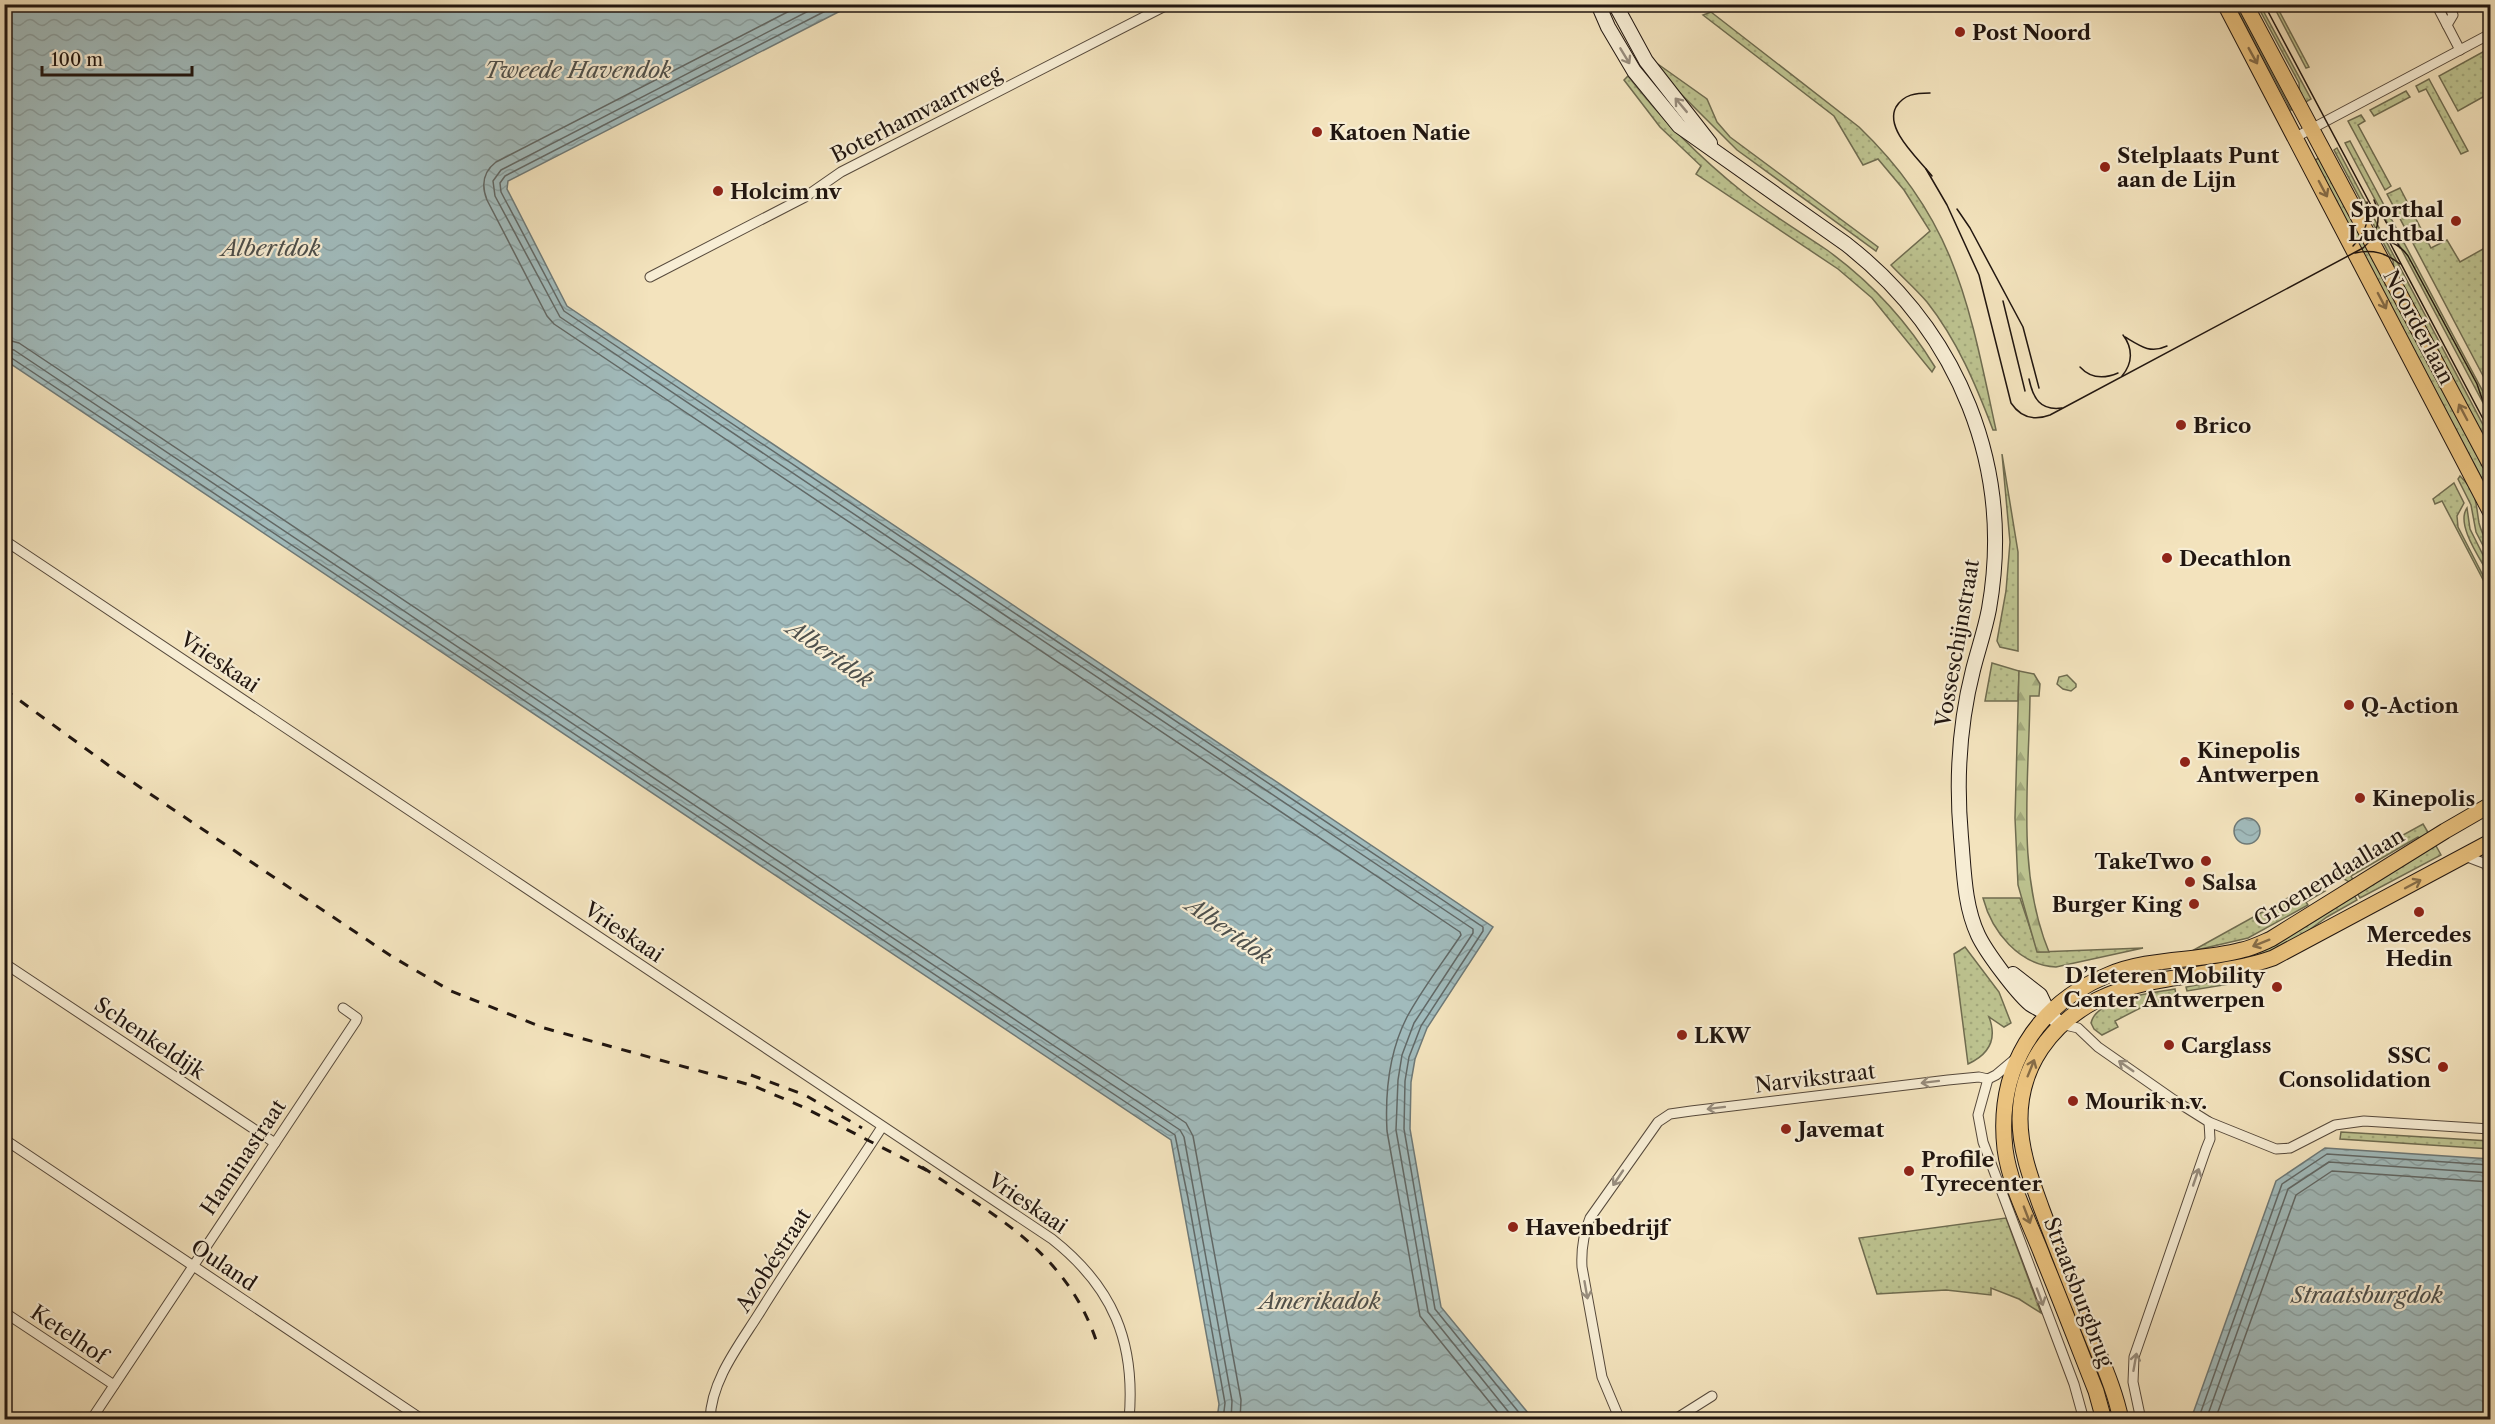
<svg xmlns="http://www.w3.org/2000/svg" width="2495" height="1424" viewBox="0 0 2495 1424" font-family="'Libre Caslon Text',serif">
	<defs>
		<pattern id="grass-dots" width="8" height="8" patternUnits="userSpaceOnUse" patternTransform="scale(1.5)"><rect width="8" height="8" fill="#bdc390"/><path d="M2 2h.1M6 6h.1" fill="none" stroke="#a2a77b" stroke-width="1.8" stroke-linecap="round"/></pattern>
		<pattern id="forest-firs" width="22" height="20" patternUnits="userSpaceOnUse" patternTransform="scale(1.5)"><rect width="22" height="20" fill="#bdc390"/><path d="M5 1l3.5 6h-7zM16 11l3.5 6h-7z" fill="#a2a77b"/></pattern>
		<pattern id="water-waves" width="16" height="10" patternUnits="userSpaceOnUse" patternTransform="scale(1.5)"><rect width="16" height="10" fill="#a1bbbc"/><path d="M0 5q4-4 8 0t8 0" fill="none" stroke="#8aa0a1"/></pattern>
	</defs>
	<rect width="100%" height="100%" fill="#f3e3bd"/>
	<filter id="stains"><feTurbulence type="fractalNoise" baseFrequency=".00333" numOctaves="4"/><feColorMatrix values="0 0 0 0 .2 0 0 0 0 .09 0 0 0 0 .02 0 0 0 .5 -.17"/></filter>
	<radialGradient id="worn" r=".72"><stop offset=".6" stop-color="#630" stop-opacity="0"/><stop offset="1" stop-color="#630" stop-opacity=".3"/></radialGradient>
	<g fill="url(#grass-dots)" stroke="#6f6c50" stroke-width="1.5">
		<polygon points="2235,5 2238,5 2294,109 2291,110"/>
		<polygon points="2257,5 2260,5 2311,99 2304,103 2300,97 2299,83"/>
		<polygon points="2273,5 2276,5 2309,67 2306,68"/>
		<path d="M1711,12l148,115c97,93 110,178 137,303h-3c-17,-45 -36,-90 -66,-128 -11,-13 -25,-25 -36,-37l39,-34 -26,-41 -26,-31 -15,6 -29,-49 -131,-101z"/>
		<polygon points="2490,48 2490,93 2458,111 2439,76"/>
		<polygon points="1655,62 1707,99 1717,122 1730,137 1878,247 1876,251 1737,150 1673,86"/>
		<path d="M1628,76c34,44 72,82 116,117 26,21 55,38 83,57 44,32 80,71 108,117l-3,5 -60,-74 -34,-29 -142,-95 5,-8 -41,-39 -36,-47z"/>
		<polygon points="2429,79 2468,151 2461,154 2426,89 2419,92 2416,86"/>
		<polygon points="2406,91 2410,97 2374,116 2370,110"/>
		<polygon points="2361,115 2365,121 2358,125 2391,186 2385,190 2348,121"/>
		<polygon points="2350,141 2490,405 2490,416 2345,143"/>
		<polygon points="2337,148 2490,438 2490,454 2395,276 2393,261 2334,150"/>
		<polygon points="2319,158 2490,480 2490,494 2313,161"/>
		<polygon points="2400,188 2431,248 2447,240 2460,262 2490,245 2490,389 2387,194"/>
		<polygon points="2002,454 2018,552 2018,651 2000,647 1997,641 2006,591 2010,542"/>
		<path d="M2460,476c18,18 15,24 19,47 3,13 11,21 11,36l-14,-27 -5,-27 -13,-26z"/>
		<polygon points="2454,483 2464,503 2457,516 2458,527 2490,589 2490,593 2442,501 2435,504 2433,499"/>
		<path d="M2467,508l3,21 20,40v8c-8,-16 -35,-52 -23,-69z"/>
		<polygon points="1992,663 2019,671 2018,701 1985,701"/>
		<polygon points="2067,675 2076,684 2076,687 2071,691 2063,689 2057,684 2059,677"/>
		<polygon points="2423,824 2429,834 2420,839 2418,837 2351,876 2353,880 2349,882 2334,873"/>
		<polygon points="2435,844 2441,855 2360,898 2356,891"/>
		<polygon points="2313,884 2325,891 2306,902 2308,905 2248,938 2192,951"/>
		<polygon points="2353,893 2357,900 2327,917 2290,944 2240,962 2239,957"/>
		<path d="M1983,898h37l18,54 105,-4 -87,19c-37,-2 -64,-35 -73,-69z"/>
		<path d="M1965,947l34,45 12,31 -7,4 -15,-10c8,21 1,37 -21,47l-14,-110z"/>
		<polygon points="2235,978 2236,983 2187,991 2186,987"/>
		<path d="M2175,989l1,5 -22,11 -2,-3 -37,19 3,6 -16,8 -8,-6 -3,-6c5,-25 63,-30 84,-34z"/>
		<polygon points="2341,1132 2490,1141 2490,1149 2340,1139"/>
		<polygon points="2006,1218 2041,1313 2019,1299 1991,1288 1991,1295 1946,1290 1877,1294 1859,1238"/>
	</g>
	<path fill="url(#forest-firs)" stroke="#6f6c50" stroke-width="1.5" d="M2019,671l15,3 6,10 -1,12h-9c-1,85 -14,176 19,256h-12l-19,-67 -3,-67z"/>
	<g fill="url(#water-waves)" stroke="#6e7977" stroke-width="1.5">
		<polygon points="4,5 852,5 508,181 507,189 567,306 1493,927 1427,1028 1415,1059 1411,1082 1410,1129 1441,1307 1533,1419 1217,1419 1219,1404 1171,1140 5,360"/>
		<circle cx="2247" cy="831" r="13"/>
		<polygon points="2325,1148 2490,1159 2490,1419 2191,1419 2276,1181"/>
	</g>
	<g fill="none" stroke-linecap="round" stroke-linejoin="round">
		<g stroke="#616866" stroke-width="1.5">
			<path d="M803,4l-307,158c-13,10 -15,23 -9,38l60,116 7,8 906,608 1,3c-18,27 -39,54 -54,82 -18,35 -22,76 -20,114l33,185 84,104"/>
			<polyline points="822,4 501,170 493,181 495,196 560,317 1473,929 1473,933 1414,1023 1402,1055 1398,1080 1396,1130 1428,1312 1515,1420"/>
			<polyline points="839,4 505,176 500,183 501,192 564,311 1483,927 1483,931 1421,1026 1409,1057 1405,1081 1404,1129 1435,1309 1525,1420"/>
			<polyline points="4,339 19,343 1186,1123 1193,1136 1241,1400 1240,1420"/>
			<polyline points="4,348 14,350 1180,1130 1184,1137 1232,1401 1231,1420"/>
			<polyline points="4,356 10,357 1175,1135 1188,1198 1225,1403 1223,1420"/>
			<polyline points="2198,1420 2282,1184 2327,1154 2490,1165"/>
			<polyline points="2206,1420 2288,1189 2329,1162 2490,1173"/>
			<polyline points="2215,1420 2296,1195 2332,1171 2490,1182"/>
		</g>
		<defs>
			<g id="street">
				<polyline points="2436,4 2460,50"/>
				<polyline points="2447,25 2453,15 2448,4"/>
				<polyline points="2296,137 2490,34"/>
				<polyline points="650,277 805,197 841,172 1169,4"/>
				<path d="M4,540l1048,699c61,48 84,103 77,181"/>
				<polyline points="2465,856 2486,864 2490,872"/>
				<polyline points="4,963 275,1143"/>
				<polyline points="2061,1024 2078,1028 2098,1047 2174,1100 2209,1122 2276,1149 2290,1148 2335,1125 2364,1121 2490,1129"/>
				<polyline points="1988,1079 1978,1115 1983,1142 2074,1384 2084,1420"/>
				<polyline points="1988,1079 1996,1075 2015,1059"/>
				<polyline points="4,1139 423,1420"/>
				<polyline points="4,1312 114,1385"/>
				<polyline points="91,1420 356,1021 357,1018 343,1008"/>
				<path d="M710,1420c1,-40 30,-76 50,-108 39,-63 82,-123 122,-185"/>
				<path d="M1620,1420l-18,-43 -20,-110c-1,-18 1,-32 8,-49l68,-96 12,-8 21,-3 257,-31 31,-3 9,2"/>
				<polyline points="1674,1420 1712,1396"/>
				<polyline points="2141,1420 2133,1382 2134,1357 2206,1149 2210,1139 2209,1122"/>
			</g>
			<g id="secondary">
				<path d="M1598,4l10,23 26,44 45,55 167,118c113,88 168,223 143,365 -4,21 -11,41 -16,61 -14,55 -17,111 -12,167 3,33 3,68 17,98 8,17 38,57 52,69 9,6 19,9 27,17"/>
				<polyline points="1615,4 1646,61 1710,143"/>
				<polyline points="2013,974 2040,995 2049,1014"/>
			</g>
			<g id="primary">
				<polyline points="2225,4 2490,511"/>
				<polyline points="2245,4 2490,464"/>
				<path d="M2104,1420l-8,-29c-17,-43 -34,-87 -52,-131 -13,-35 -34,-73 -39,-111 -9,-79 30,-144 103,-174 42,-18 90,-13 134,-25 10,-2 20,-7 29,-11l174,-108 45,-26"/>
				<path d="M2121,1420c-6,-30 -19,-58 -30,-86 -17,-42 -34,-84 -50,-127 -10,-28 -21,-57 -21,-88 0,-53 31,-95 77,-119 54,-27 119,-22 176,-42l217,-116"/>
			</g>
		</defs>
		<use href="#street" stroke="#56493b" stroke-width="11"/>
		<use href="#secondary" stroke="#211610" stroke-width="16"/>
		<use href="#primary" stroke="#211610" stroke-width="17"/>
		<use href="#street" stroke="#f7edd4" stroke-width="9"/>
		<use href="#secondary" stroke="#f7edd4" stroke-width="14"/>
		<use href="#primary" stroke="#eac27e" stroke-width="15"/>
		<g stroke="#211610" stroke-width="1.5">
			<polyline points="2264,4 2374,211"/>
			<path d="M1930,93c-14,0 -26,1 -34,14 -12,22 23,52 36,69"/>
			<path d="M1926,169l21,36 32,70 32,128c10,15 23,18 39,12l313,-167c15,-13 19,-30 11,-48"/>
			<polyline points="1957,209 1970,228 2023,327 2039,388"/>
			<polyline points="2380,211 2400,248"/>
			<path d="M2367,241c16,-4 31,1 41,15l69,128 10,29"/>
			<polyline points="2390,243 2490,432"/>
			<path d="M2353,246c12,-12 17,-27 14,-44"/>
			<path d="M2355,253c18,-4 31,0 45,11"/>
			<polyline points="2003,301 2025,391"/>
			<path d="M2125,337c15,9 25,17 42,9"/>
			<path d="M2080,367c11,12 24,12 38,6"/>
			<path d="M2122,376c11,-13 11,-28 1,-41"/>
			<path d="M2029,379c4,19 11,32 33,29"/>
		</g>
		<g stroke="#211610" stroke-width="3" stroke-dasharray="10 10" stroke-linecap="butt">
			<polyline points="4,689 119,773 391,956 451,991 544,1028 754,1086 803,1107 928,1171"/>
			<polyline points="751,1075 805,1095 862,1128"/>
			<path d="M922,1167c75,50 147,87 176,179"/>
		</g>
	</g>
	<defs><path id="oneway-shaft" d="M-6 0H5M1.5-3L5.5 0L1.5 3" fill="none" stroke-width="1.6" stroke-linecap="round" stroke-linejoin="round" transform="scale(1.5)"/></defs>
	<g stroke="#978c7c">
		<use href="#oneway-shaft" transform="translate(1625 56) rotate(59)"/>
		<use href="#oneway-shaft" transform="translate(1681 105) rotate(-130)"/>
		<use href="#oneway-shaft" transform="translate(2126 1066) rotate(-145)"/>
		<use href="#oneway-shaft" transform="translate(1930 1082) rotate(173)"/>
		<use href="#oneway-shaft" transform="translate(1716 1108) rotate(173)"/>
		<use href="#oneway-shaft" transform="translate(2196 1177) rotate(-71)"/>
		<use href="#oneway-shaft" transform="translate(1618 1178) rotate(124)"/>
		<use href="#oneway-shaft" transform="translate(1586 1290) rotate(80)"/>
		<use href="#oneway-shaft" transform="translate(2040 1297) rotate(70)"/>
		<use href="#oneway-shaft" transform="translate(2135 1362) rotate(-80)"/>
	</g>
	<g stroke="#866c47">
		<use href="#oneway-shaft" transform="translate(2253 56) rotate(61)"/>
		<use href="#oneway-shaft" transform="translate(2323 189) rotate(62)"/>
		<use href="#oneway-shaft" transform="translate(2382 301) rotate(62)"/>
		<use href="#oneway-shaft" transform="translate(2463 412) rotate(-118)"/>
		<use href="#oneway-shaft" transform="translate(2413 884) rotate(-28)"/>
		<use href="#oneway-shaft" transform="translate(2261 943) rotate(158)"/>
		<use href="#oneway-shaft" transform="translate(2031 1068) rotate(-68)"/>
		<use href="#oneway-shaft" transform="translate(2027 1215) rotate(69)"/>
	</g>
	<g fill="#8f2418" stroke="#f7edd4" stroke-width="2">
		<circle cx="1960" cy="32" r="6"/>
		<circle cx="1317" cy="132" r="6"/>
		<circle cx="2105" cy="167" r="6"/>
		<circle cx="718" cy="191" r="6"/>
		<circle cx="2456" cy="221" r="6"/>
		<circle cx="2181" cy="425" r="6"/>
		<circle cx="2167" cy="558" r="6"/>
		<circle cx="2349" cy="705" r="6"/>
		<circle cx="2185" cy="762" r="6"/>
		<circle cx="2360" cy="798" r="6"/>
		<circle cx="2206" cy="861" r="6"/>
		<circle cx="2190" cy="882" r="6"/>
		<circle cx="2194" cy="904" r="6"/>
		<circle cx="2419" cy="912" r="6"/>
		<circle cx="2277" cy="987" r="6"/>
		<circle cx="1682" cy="1035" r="6"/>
		<circle cx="2169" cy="1045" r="6"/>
		<circle cx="2443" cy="1067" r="6"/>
		<circle cx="2073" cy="1101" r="6"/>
		<circle cx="1786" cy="1129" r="6"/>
		<circle cx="1909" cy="1171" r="6"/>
		<circle cx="1513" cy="1227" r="6"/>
	</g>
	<g text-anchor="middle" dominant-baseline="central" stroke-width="4.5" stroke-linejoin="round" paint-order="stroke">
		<g font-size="21" font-weight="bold" fill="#211610" stroke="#f7edd4" text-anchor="start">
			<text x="1972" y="32">Post Noord</text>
			<text x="1329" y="132">Katoen Natie</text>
			<text x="2117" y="155">Stelplaats Punt<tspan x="2117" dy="24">aan de Lijn</tspan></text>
			<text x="730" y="191">Holcim nv</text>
			<text x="2444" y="209" text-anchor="end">Sporthal<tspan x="2444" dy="24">Luchtbal</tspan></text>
			<text x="2193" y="425">Brico</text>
			<text x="2179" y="558">Decathlon</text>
			<text x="2361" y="705">Q-Action</text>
			<text x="2197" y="750">Kinepolis<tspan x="2197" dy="24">Antwerpen</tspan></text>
			<text x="2372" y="798">Kinepolis</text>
			<text x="2194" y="861" text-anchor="end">TakeTwo</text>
			<text x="2202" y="882">Salsa</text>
			<text x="2182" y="904" text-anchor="end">Burger King</text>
			<text x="2419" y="934" text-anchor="middle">Mercedes<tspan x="2419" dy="24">Hedin</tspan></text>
			<text x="2265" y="975" text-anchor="end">D’Ieteren Mobility<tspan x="2265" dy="24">Center Antwerpen</tspan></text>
			<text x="1694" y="1035">LKW</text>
			<text x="2181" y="1045">Carglass</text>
			<text x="2431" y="1055" text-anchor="end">SSC<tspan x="2431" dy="24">Consolidation</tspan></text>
			<text x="2085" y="1101">Mourik n.v.</text>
			<text x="1798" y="1129">Javemat</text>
			<text x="1921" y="1159">Profile<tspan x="1921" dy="24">Tyrecenter</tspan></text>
			<text x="1525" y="1227">Havenbedrijf</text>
		</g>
		<g font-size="21" fill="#211610" stroke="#f7edd4">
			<text transform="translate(916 114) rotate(-27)">Boterhamvaartweg</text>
			<text transform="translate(2419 327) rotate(62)">Noorderlaan</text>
			<text transform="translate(1957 643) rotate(-80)">Vosseschijnstraat</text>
			<text transform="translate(220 662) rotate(34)">Vrieskaai</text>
			<text transform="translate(2329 877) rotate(-31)">Groenendaallaan</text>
			<text transform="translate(624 932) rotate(34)">Vrieskaai</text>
			<text transform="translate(150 1038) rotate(34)">Schenkeldijk</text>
			<text transform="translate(1815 1078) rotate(-7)">Narvikstraat</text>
			<text transform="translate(243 1157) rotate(-56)">Haminastraat</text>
			<text transform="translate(1028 1203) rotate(34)">Vrieskaai</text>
			<text transform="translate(773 1260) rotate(-57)">Azobéstraat</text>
			<text transform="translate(224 1265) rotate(34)">Ouland</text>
			<text transform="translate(2079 1292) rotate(69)">Straatsburgbrug</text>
			<text transform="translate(69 1334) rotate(34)">Ketelhof</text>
		</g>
		<g font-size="22" font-style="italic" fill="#4e504c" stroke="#f7edd4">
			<text x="578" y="70">Tweede Havendok</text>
			<text x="271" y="248">Albertdok</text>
			<text transform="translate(830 654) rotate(35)">Albertdok</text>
			<text transform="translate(1229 931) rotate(35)">Albertdok</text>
			<text x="2367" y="1295">Straatsburgdok</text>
			<text x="1320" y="1301">Amerikadok</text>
		</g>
	</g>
	<rect width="2495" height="1424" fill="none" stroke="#f3e3bd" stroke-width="24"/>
	<rect x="6" y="6" width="2483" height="1412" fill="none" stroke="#211610" stroke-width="3"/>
	<rect x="12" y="12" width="2471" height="1400" fill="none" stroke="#211610" stroke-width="1.5"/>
	<path d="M42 66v9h150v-9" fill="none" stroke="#211610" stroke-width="3"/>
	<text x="51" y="66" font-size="18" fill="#211610" stroke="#f7edd4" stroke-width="4.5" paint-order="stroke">100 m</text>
	<rect width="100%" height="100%" filter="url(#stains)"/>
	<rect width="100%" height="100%" fill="url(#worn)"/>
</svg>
